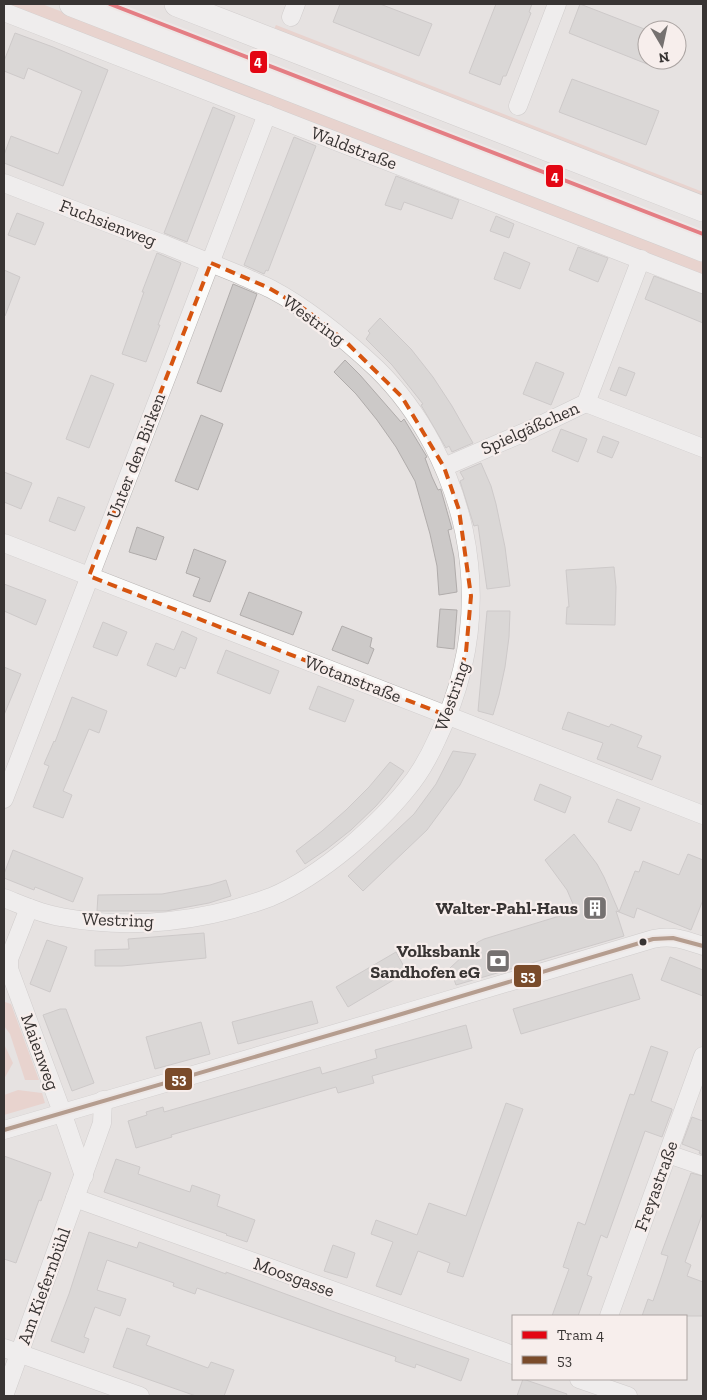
<svg xmlns="http://www.w3.org/2000/svg" width="707" height="1400" viewBox="0 0 707 1400" font-family="'Zilla Slab',serif">
	<rect width="100%" height="100%" fill="#e6e2e1"/>
	<g fill="#ebc1b7">
		<polygon points="4,4 42,4 703,261 703,277"/>
		<polygon points="276,25 703,192 703,198 273,31"/>
		<polygon points="5,1002 11,1004 39,1080 25,1080 10,1034 4,1026 4,1003"/>
		<polygon points="4,1044 13,1063 4,1079"/>
		<polygon points="18,1090 42,1093 45,1103 4,1115 4,1095"/>
	</g>
	<g fill="#ccc9c8" stroke="#b0acab">
		<polygon points="340,4 380,4 432,24 419,56 333,22"/>
		<polygon points="496,4 532,4 529,12 531,13 506,76 503,76 500,85 469,73"/>
		<polygon points="580,4 647,30 647,64 569,33"/>
		<polygon points="15,33 53,47 108,70 63,186 4,163 4,155 11,136 58,154 82,91 28,68 24,79 4,71 4,61"/>
		<polygon points="572,79 659,111 646,145 559,112"/>
		<polygon points="213,107 235,116 187,242 164,233"/>
		<polygon points="294,137 316,146 268,271 266,270 264,274 244,265"/>
		<polygon points="396,176 459,200 452,219 404,202 401,210 385,205"/>
		<polygon points="17,213 44,223 35,245 8,235"/>
		<polygon points="496,216 514,224 509,238 490,231"/>
		<polygon points="578,247 608,258 598,282 569,270"/>
		<polygon points="504,252 530,263 520,289 494,279"/>
		<polygon points="157,253 181,263 158,325 160,325 146,362 122,354 144,292 142,292"/>
		<polygon points="4,270 20,277 5,316 4,316"/>
		<polygon points="654,276 703,294 703,323 645,299"/>
		<polygon points="233,284 257,294 221,392 197,383"/>
		<polygon points="380,318 411,349 433,377 452,406 473,443 452,452 449,446 446,448 421,405 423,404 392,365 366,339 370,333 368,331"/>
		<polygon points="345,360 360,375 401,422 404,419 427,457 425,458 432,477 438,490 441,489 441,490 452,529 448,530 454,557 457,592 439,595 437,566 430,534 415,481 396,447 377,420 356,394 334,372"/>
		<polygon points="536,362 564,373 551,405 523,394"/>
		<polygon points="619,367 635,373 626,396 610,390"/>
		<polygon points="91,375 114,384 89,448 66,439"/>
		<polygon points="201,415 223,424 198,490 175,481"/>
		<polygon points="561,429 587,439 578,462 552,451"/>
		<polygon points="603,436 619,442 612,458 597,452"/>
		<polygon points="481,463 491,486 496,504 505,547 510,586 487,589 478,525 474,526 460,481 464,479 460,472"/>
		<polygon points="4,472 32,483 21,509 4,502"/>
		<polygon points="58,497 85,507 75,531 49,521"/>
		<polygon points="137,527 164,537 156,560 129,552"/>
		<polygon points="194,549 226,561 210,602 193,596 200,578 186,573"/>
		<polygon points="614,567 616,587 615,625 566,624 567,607 569,607 566,570"/>
		<polygon points="4,584 46,600 36,625 4,611"/>
		<polygon points="249,592 302,612 293,635 240,615"/>
		<polygon points="440,609 457,610 454,649 437,647"/>
		<polygon points="487,611 510,611 509,637 505,667 499,695 493,715 478,711"/>
		<polygon points="103,622 127,632 117,656 93,647"/>
		<polygon points="342,626 372,638 370,647 374,649 368,664 332,650"/>
		<polygon points="182,631 197,638 185,669 180,667 176,677 147,665 156,643 174,650"/>
		<polygon points="226,650 279,671 270,694 217,673"/>
		<polygon points="4,667 21,674 4,715"/>
		<polygon points="318,686 354,700 345,722 309,709"/>
		<polygon points="72,697 107,711 99,733 89,729 63,791 72,795 63,818 33,807 49,766 44,764 54,741 55,742"/>
		<polygon points="568,712 609,727 611,724 642,736 637,747 661,756 652,780 597,759 603,743 562,729"/>
		<polygon points="453,751 476,754 460,785 427,830 363,891 348,876 414,814 436,784"/>
		<polygon points="390,762 404,771 388,792 376,806 351,830 327,849 305,864 296,851 322,831 346,810 369,787"/>
		<polygon points="540,784 571,797 565,813 534,800"/>
		<polygon points="617,799 640,808 631,831 608,822"/>
		<polygon points="574,834 597,864 604,877 619,912 616,911 624,936 456,985 450,968 478,942 484,939 576,911 567,890 545,860"/>
		<polygon points="13,850 83,878 73,902 35,887 34,890 4,878 4,874"/>
		<polygon points="688,854 703,860 703,900 691,930 637,908 634,918 619,912 635,871 639,872 643,861 679,875"/>
		<polygon points="226,880 231,896 209,903 166,911 97,911 98,895 162,894 210,885"/>
		<polygon points="204,933 206,958 122,966 95,966 95,950 129,949 128,939"/>
		<polygon points="47,940 67,947 50,992 30,984"/>
		<polygon points="396,952 407,972 348,1007 336,987"/>
		<polygon points="670,957 703,970 703,996 661,980"/>
		<polygon points="632,974 640,999 521,1034 513,1009"/>
		<polygon points="312,1001 318,1023 238,1044 232,1022"/>
		<polygon points="60,1009 66,1009 94,1083 72,1091 43,1015"/>
		<polygon points="201,1022 210,1054 155,1069 146,1037"/>
		<polygon points="466,1025 472,1048 372,1076 374,1083 338,1093 336,1087 171,1135 172,1137 136,1148 128,1121 147,1115 146,1112 163,1107 164,1112 320,1067 322,1074 377,1058 375,1050"/>
		<polygon points="651,1046 668,1052 651,1101 672,1109 672,1110 662,1137 645,1131 607,1238 601,1235 587,1275 592,1277 578,1316 552,1316 569,1269 563,1267 578,1222 585,1225 630,1094 634,1095"/>
		<polygon points="506,1103 523,1109 463,1277 447,1272 450,1263 418,1251 401,1295 376,1286 393,1242 371,1234 376,1220 417,1235 429,1203 466,1216"/>
		<polygon points="692,1117 703,1121 703,1155 699,1153 700,1151 682,1144"/>
		<polygon points="4,1156 51,1173 41,1201 39,1200 16,1263 4,1259"/>
		<polygon points="116,1159 140,1167 138,1174 190,1192 192,1185 220,1195 217,1206 255,1220 247,1242 226,1235 227,1234 104,1192"/>
		<polygon points="691,1173 703,1176 703,1212 685,1262 691,1265 687,1276 703,1282 703,1316 642,1316 648,1299 653,1301 663,1272 668,1256 661,1254"/>
		<polygon points="89,1232 137,1248 139,1242 226,1274 226,1272 337,1313 469,1359 461,1381 416,1364 415,1368 395,1361 396,1357 197,1288 195,1294 173,1286 174,1283 107,1260 97,1290 126,1299 120,1316 95,1307 84,1337 89,1339 84,1353 51,1341 69,1294"/>
		<polygon points="333,1245 355,1253 347,1278 324,1271"/>
		<polygon points="127,1328 150,1336 146,1345 208,1368 211,1362 234,1370 224,1396 196,1396 113,1367"/>
		<polygon points="523,1379 567,1394 566,1396 517,1396"/>
	</g>
	<g fill="none" stroke-linecap="round" stroke-linejoin="round">
		<defs>
			<g id="street">
				<polyline points="4,12 703,284"/>
				<polyline points="291,17 296,4"/>
				<polyline points="518,106 557,4"/>
				<path d="M4,183c54,21 108,42 162,62 25,10 49,20 74,30 10,5 21,9 31,14 38,20 74,50 106,80 44,43 74,102 87,162 15,73 5,142 -27,208 -8,18 -18,36 -31,51 -17,21 -36,39 -57,57 -23,19 -49,38 -78,50 -67,25 -140,33 -210,20 -20,-3 -39,-12 -57,-19"/>
				<polyline points="586,403 703,448"/>
				<polyline points="444,467 532,429 586,403 641,259"/>
				<polyline points="4,543 703,815"/>
				<path d="M4,799c87,-229 177,-456 263,-685"/>
				<polyline points="29,908 9,959 9,969 62,1112 84,1176"/>
				<path d="M4,1130l391,-114 258,-77c20,-4 32,1 50,7"/>
				<polyline points="668,1154 703,1166"/>
				<polyline points="75,1198 513,1355"/>
				<polyline points="609,1316 703,1056"/>
				<polyline points="4,1348 140,1396"/>
				<polyline points="579,1379 628,1396"/>
				<polyline points="4,1396 102,1123 103,1100"/>
			</g>
			<g id="secondary">
				<polyline points="72,4 703,249"/>
				<polyline points="177,4 703,209"/>
			</g>
		</defs>
		<use href="#street" stroke="#b8b4b3" stroke-width="19"/>
		<use href="#secondary" stroke="#b8b4b3" stroke-width="26"/>
		<use href="#street" stroke="#fbfbfa" stroke-width="18"/>
		<use href="#secondary" stroke="#fbfbfa" stroke-width="25"/>
		<defs>
			<polyline id="bus-1" points="4,1130 395,1016 653,939 673,938 703,946"/>
		</defs>
		<use href="#bus-1" stroke="#f7eeec" stroke-width="8"/>
		<use href="#bus-1" stroke="#7a4b2a" stroke-width="4"/>
		<defs>
			<polyline id="tram-1" points="110,4 703,234"/>
		</defs>
		<use href="#tram-1" stroke="#f7eeec" stroke-width="8"/>
		<use href="#tram-1" stroke="#e30613" stroke-width="4"/>
	</g>
	<path d="M0 0H707V1400H0ZM211,263l58,25 37,22 40,32 56,55 42,70 15,43 12,86 -5,56 -18,64 -359,-140z" fill="#e6e2e1" fill-opacity=".55" fill-rule="evenodd"/>
	<path fill="none" stroke="#d65510" stroke-width="4" stroke-dasharray="10 6" stroke-linejoin="round" d="M211,263l58,25 37,22 40,32 56,55 42,70 15,43 12,86 -5,56 -18,64 -359,-140z"/>
	<defs>
		<symbol id="building-square" viewBox="-11 -11 22 22"><rect x="-9" y="-9" width="18" height="18" rx="4" fill="#757170" stroke="#f7eeec"/><path d="M-4-6H4V6H1V3H-1V6H-4ZM-2.5-4.3h1.7v1.8h-1.7ZM.8-4.3h1.7v1.8H.8ZM-2.5-1h1.7V.8h-1.7ZM.8-1h1.7V.8H.8Z" fill="#fff"/></symbol>
		<symbol id="bank-square" viewBox="-11 -11 22 22"><rect x="-9" y="-9" width="18" height="18" rx="4" fill="#757170" stroke="#f7eeec"/><path d="M-6-4H6V4H-6ZM0-2.3a2.3 2.3 0 1 0 0 4.6a2.3 2.3 0 1 0 0-4.6Z" fill="#fff"/></symbol>
	</defs>
	<g fill-rule="evenodd">
		<use href="#building-square" x="581" y="894" width="28" height="28"/>
		<use href="#bank-square" x="484" y="947" width="28" height="28"/>
	</g>
	<circle fill="#383433" stroke="#f7eeec" stroke-width="2" cx="643" cy="942" r="4.5"/>
	<g text-anchor="middle" dominant-baseline="central" stroke-width="4.5" stroke-linejoin="round" paint-order="stroke">
		<g font-size="18" fill="#383433" stroke="#f7eeec">
			<text transform="translate(354 148) rotate(21)">Waldstraße</text>
			<text transform="translate(108 223) rotate(21)">Fuchsienweg</text>
			<text transform="translate(314 320) rotate(36)">Westring</text>
			<text transform="translate(530 428) rotate(-24)">Spielgäßchen</text>
			<text transform="translate(136 456) rotate(-69)">Unter den Birken</text>
			<text transform="translate(353 679) rotate(21)">Wotanstraße</text>
			<text transform="translate(452 696) rotate(-71)">Westring</text>
			<text transform="translate(118 920) rotate(2)">Westring</text>
			<text transform="translate(40 1052) rotate(70)">Maienweg</text>
			<text transform="translate(656 1186) rotate(-70)">Freyastraße</text>
			<text transform="translate(294 1277) rotate(20)">Moosgasse</text>
			<text transform="translate(44 1286) rotate(-70)">Am Kiefernbühl</text>
		</g>
		<g font-size="18" font-weight="bold" fill="#383433" stroke="#f7eeec" text-anchor="end">
			<text x="578" y="908">Walter-Pahl-Haus</text>
			<text x="480" y="951">Volksbank<tspan x="480" dy="21">Sandhofen eG</tspan></text>
		</g>
	</g>
	<g stroke="#f7eeec" stroke-width="2">
		<rect x="249" y="50" width="19" height="24" rx="5" fill="#e30613"/>
		<rect x="545" y="164" width="19" height="24" rx="5" fill="#e30613"/>
		<rect x="513" y="964" width="29" height="24" rx="5" fill="#7a4b2a"/>
		<rect x="164" y="1067" width="29" height="24" rx="5" fill="#7a4b2a"/>
	</g>
	<g font-size="14" text-anchor="middle" font-weight="bold" fill="#fff">
		<text x="258" y="66">4</text>
		<text x="555" y="181">4</text>
		<text x="528" y="981">53</text>
		<text x="179" y="1084">53</text>
	</g>
	<rect width="707" height="1400" fill="none" stroke="#383433" stroke-width="10"/>
	<rect x="512" y="1315" width="175" height="65" fill="#f7eeec" stroke="#aba4a2"/>
	<rect x="522" y="1331" width="25" height="8" fill="#e30613" stroke="#aba4a2"/>
	<text x="557" y="1340" font-size="15" fill="#383433">Tram 4</text>
	<rect x="522" y="1356" width="25" height="8" fill="#7a4b2a" stroke="#aba4a2"/>
	<text x="557" y="1365" font-size="15" fill="#383433">53</text>
	<g transform="translate(662 45) rotate(171)"><circle r="24" fill="#f7eeec" stroke="#aba4a2"/>
	<path d="M0-4L9 19L0 12L-9 19Z" fill="#757170"/>
	<text y="-8" font-size="14" font-weight="bold" text-anchor="middle" fill="#383433">N</text>
	</g>
</svg>
